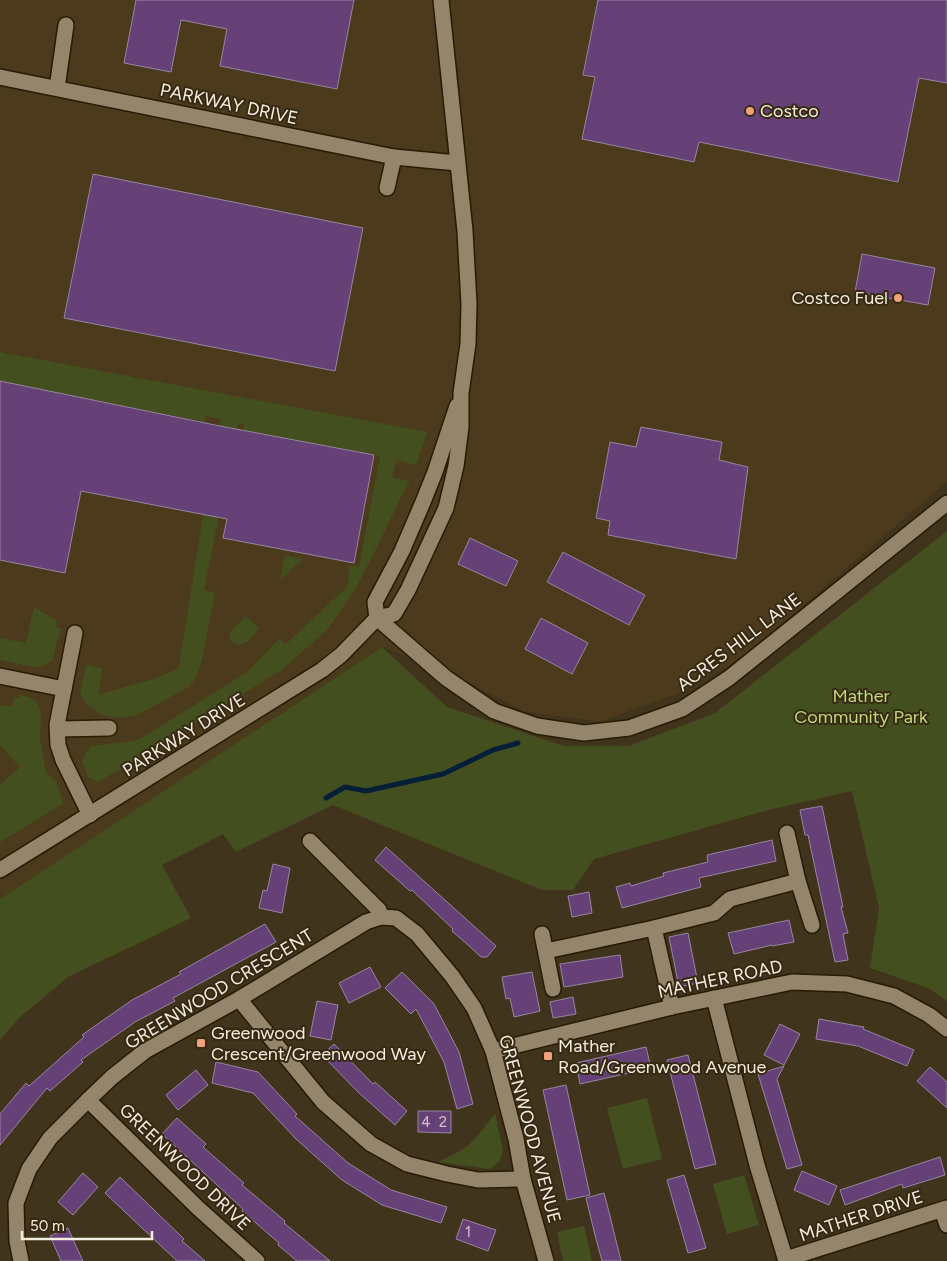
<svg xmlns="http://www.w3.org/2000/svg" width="947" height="1261" viewBox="0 0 947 1261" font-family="Figtree,sans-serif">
	<rect width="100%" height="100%" fill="#41341d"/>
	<polygon fill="#4b3a1c" points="0,0 947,0 947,482 739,660 674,695 599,722 523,711 456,676 382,647 0,899"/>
	<g fill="#434f1e">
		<polygon points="0,352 427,432 416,465 397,460 392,477 409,481 379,543 356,588 328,629 283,669 123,768 97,782 88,777 82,762 86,752 92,746 134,741 145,736 247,672 279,639 286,644 348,586 349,566 359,567 380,456 243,430 245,424 238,423 204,590 215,593 202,660 195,680 187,688 137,715 118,718 102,715 86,704 80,694 86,665 102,668 99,694 154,679 177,669 179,666 203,515 221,425 220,419 206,416 205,422 0,381"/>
		<polygon points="947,531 947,1001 928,988 870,968 879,908 852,791 768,810 594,859 573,890 542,890 333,805 236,852 223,834 162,865 191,918 68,977 20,1017 0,1040 0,899 382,647 447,707 564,746 629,746 715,713"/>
		<polygon points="285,555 303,559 280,580"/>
		<polygon points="34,607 57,621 56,628 61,629 52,661 41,667 35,667 0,660 0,638 26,643"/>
		<path d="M246,616l13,13c-8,9 -17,23 -29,11v-8z"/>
		<polygon points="20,694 35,700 41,712 40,738 43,756 46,772 56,781 63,800 63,804 0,842 0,785 20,767 0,745 0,705 12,707 14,697 18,698"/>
		<polygon points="647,1098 662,1159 623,1169 607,1108"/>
		<path d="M495,1113l8,37 -3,11 -10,8 -52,-7c33,-15 36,-20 57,-49z"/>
		<polygon points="744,1175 759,1225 727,1234 713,1184"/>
		<polygon points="584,1226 592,1261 563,1261 557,1232"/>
	</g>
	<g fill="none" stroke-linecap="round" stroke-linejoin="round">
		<polyline stroke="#041f37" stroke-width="5" points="326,798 345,787 366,791 443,774 493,750 518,743"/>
	</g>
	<g fill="#654177" stroke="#96869f">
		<polygon points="136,0 354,0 337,89 220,66 227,29 181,20 171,72 124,63"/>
		<polygon points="598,0 947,0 947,83 919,78 898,182 699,142 694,162 582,139 595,77 583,75"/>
		<polygon points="93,174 363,228 335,371 64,318"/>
		<polygon points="862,254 935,268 928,305 855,292"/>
		<polygon points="0,381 220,426 374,455 354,563 223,538 227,519 81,491 65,573 0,560"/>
		<polygon points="641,427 722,442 719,460 748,467 736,559 608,535 610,521 596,518 610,442 636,447"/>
		<polygon points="470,538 518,561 506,586 458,564"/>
		<polygon points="563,552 645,595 629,625 547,582"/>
		<polygon points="541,618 588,643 572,674 525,649"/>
		<polygon points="822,806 843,907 841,907 848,933 843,934 848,960 835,962 808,835 805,835 800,810"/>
		<polygon points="772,840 776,861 699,878 701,887 622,908 616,887 630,883 631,886 664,876 663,873 708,862 707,855"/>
		<polygon points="386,847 496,946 487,957 481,957 468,945 452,931 453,929 412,890 410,891 375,860"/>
		<polygon points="273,864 290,868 282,913 259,908 263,890 267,891"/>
		<polygon points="589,892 592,913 572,917 568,896"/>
		<polygon points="789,920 794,942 772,946 772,945 734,954 728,933"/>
		<polygon points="265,924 276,942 173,998 175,1001 135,1022 81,1060 83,1062 50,1091 47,1088 0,1145 0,1114 26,1083 29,1086 84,1037 82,1035 132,1000 181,974 179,972"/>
		<polygon points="688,933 698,983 679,987 669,937"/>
		<polygon points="620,955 623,977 564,987 560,964"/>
		<polygon points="370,967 381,987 349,1003 339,983"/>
		<polygon points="402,972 434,1004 459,1052 473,1104 457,1109 444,1062 416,1009 411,1014 385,988"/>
		<polygon points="532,972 540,1011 514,1017 510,998 506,999 502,977"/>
		<polygon points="573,997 576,1014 553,1018 550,1002"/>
		<polygon points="317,1001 338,1005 331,1040 310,1036"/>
		<polygon points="819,1019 864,1027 863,1029 914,1050 907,1066 858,1046 816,1039"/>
		<polygon points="780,1024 800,1034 784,1065 764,1055"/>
		<polygon points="334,1044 373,1084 375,1082 407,1111 395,1125 359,1093 322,1055"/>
		<polygon points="646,1047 651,1068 580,1084 576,1063"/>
		<polygon points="688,1055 716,1164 695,1169 667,1060"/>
		<polygon points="216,1062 258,1072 297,1114 295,1116 348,1163 391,1190 447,1207 441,1223 382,1205 342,1180 296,1139 253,1093 212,1083"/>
		<polygon points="784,1066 777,1079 802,1165 787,1169 758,1074"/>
		<polygon points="930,1067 947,1082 947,1108 917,1081"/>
		<polygon points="196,1070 208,1085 178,1110 166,1095"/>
		<polygon points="566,1085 590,1195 567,1200 543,1090"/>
		<polygon points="418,1111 451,1111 451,1133 418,1132"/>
		<polygon points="177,1118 206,1144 203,1147 244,1183 242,1185 285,1221 284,1223 330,1261 297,1261 278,1245 279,1243 242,1211 243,1209 162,1134"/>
		<polygon points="940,1157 945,1175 903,1188 902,1184 845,1205 840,1190"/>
		<polygon points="802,1171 837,1186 829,1205 794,1190"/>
		<polygon points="83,1173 98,1187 73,1215 58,1202"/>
		<polygon points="684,1175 706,1248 688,1253 667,1180"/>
		<polygon points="120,1177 184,1239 182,1241 205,1261 177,1261 105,1193"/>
		<polygon points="604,1193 609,1212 621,1261 602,1261 595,1235 586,1198"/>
		<polygon points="463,1219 496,1230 488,1251 456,1239"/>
		<polygon points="68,1228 76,1246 83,1261 61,1261 50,1236"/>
	</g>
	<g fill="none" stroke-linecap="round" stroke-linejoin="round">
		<defs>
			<g id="street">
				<polyline points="0,77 394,157 457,163"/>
				<polyline points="57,88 66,25"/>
				<polyline points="387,188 394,157"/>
				<polyline points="377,618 446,678 494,711 537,726 584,733 629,728 682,709 729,678 947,503"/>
				<polyline points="377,618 375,602 402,551 423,502 435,472 457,406"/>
				<polyline points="75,633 57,725 58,745 63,760 90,815"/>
				<polyline points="0,676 64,689"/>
				<polyline points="58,729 109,728"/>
				<polyline points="787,833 798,881 812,925"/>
				<polyline points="310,841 379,910 381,917"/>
				<polyline points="0,870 322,670 341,655 377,618 394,614 408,590 446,508 456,466 461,427 461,393 468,344 469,304 465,231 441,0"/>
				<polyline points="654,928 672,1007"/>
				<polyline points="542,934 553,989"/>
				<polyline points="546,951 654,928 714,913 730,899 798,881"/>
				<polyline points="714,998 757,1165 786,1261"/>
				<polyline points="239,999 323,1102 371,1144 407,1164 447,1174 478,1180 523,1179"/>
				<polyline points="493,1051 672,1007 792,982 847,984 894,996 929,1015 947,1029"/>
				<polyline points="88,1100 198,1208 257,1261"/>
				<polyline points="942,1210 947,1225"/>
				<polyline points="786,1259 947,1208"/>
				<polyline points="21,1261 17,1241 16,1203 29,1169 50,1138 88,1100 112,1077 145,1051 239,999 366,922 381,917 396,918 417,934 452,976 474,1008 493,1051 516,1139 523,1179 546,1261"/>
			</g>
		</defs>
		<use href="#street" stroke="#271b04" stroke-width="18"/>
		<use href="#street" stroke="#94856b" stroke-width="15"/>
	</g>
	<g fill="#f1a17c" stroke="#372a13" stroke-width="2">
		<circle cx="750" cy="111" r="5"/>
		<circle cx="898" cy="298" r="5"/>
		<rect x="196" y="1038" width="10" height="10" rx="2.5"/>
		<rect x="543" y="1051" width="10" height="10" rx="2.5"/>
	</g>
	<g text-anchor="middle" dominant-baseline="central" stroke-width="4" stroke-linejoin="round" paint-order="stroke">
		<g font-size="15" fill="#d1c2c5">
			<text x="426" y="1122">4</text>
			<text x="443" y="1122">2</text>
			<text x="468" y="1232">1</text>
		</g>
		<g font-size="18" fill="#f5eddf" stroke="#372a13">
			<text transform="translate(229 104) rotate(12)">PARKWAY DRIVE</text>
			<text transform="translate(739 642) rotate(-37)">ACRES HILL LANE</text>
			<text transform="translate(184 735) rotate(-32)">PARKWAY DRIVE</text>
			<text transform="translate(720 979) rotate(-12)">MATHER ROAD</text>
			<text transform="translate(219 989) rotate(-31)">GREENWOOD CRESCENT</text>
			<text transform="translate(530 1129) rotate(75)">GREENWOOD AVENUE</text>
			<text transform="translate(185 1167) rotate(44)">GREENWOOD DRIVE</text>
			<text transform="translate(861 1216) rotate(-18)">MATHER DRIVE</text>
		</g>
		<g font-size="18" fill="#f5eddf" stroke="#372a13" text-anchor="start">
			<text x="760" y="111">Costco</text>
			<text x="888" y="298" text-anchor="end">Costco Fuel</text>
			<text x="211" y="1033">Greenwood<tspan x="211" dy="21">Crescent/Greenwood Way</tspan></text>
			<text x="558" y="1046">Mather<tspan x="558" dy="21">Road/Greenwood Avenue</tspan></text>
		</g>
		<g font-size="18" fill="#bfd879" stroke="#372a13">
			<text x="861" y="696">Mather<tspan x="861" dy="21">Community Park</tspan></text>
		</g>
	</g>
	<path d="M22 1231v8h130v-8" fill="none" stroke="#f5eddf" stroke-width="2.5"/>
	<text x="30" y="1231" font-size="15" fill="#f5eddf" stroke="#372a13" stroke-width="4" paint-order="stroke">50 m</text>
</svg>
